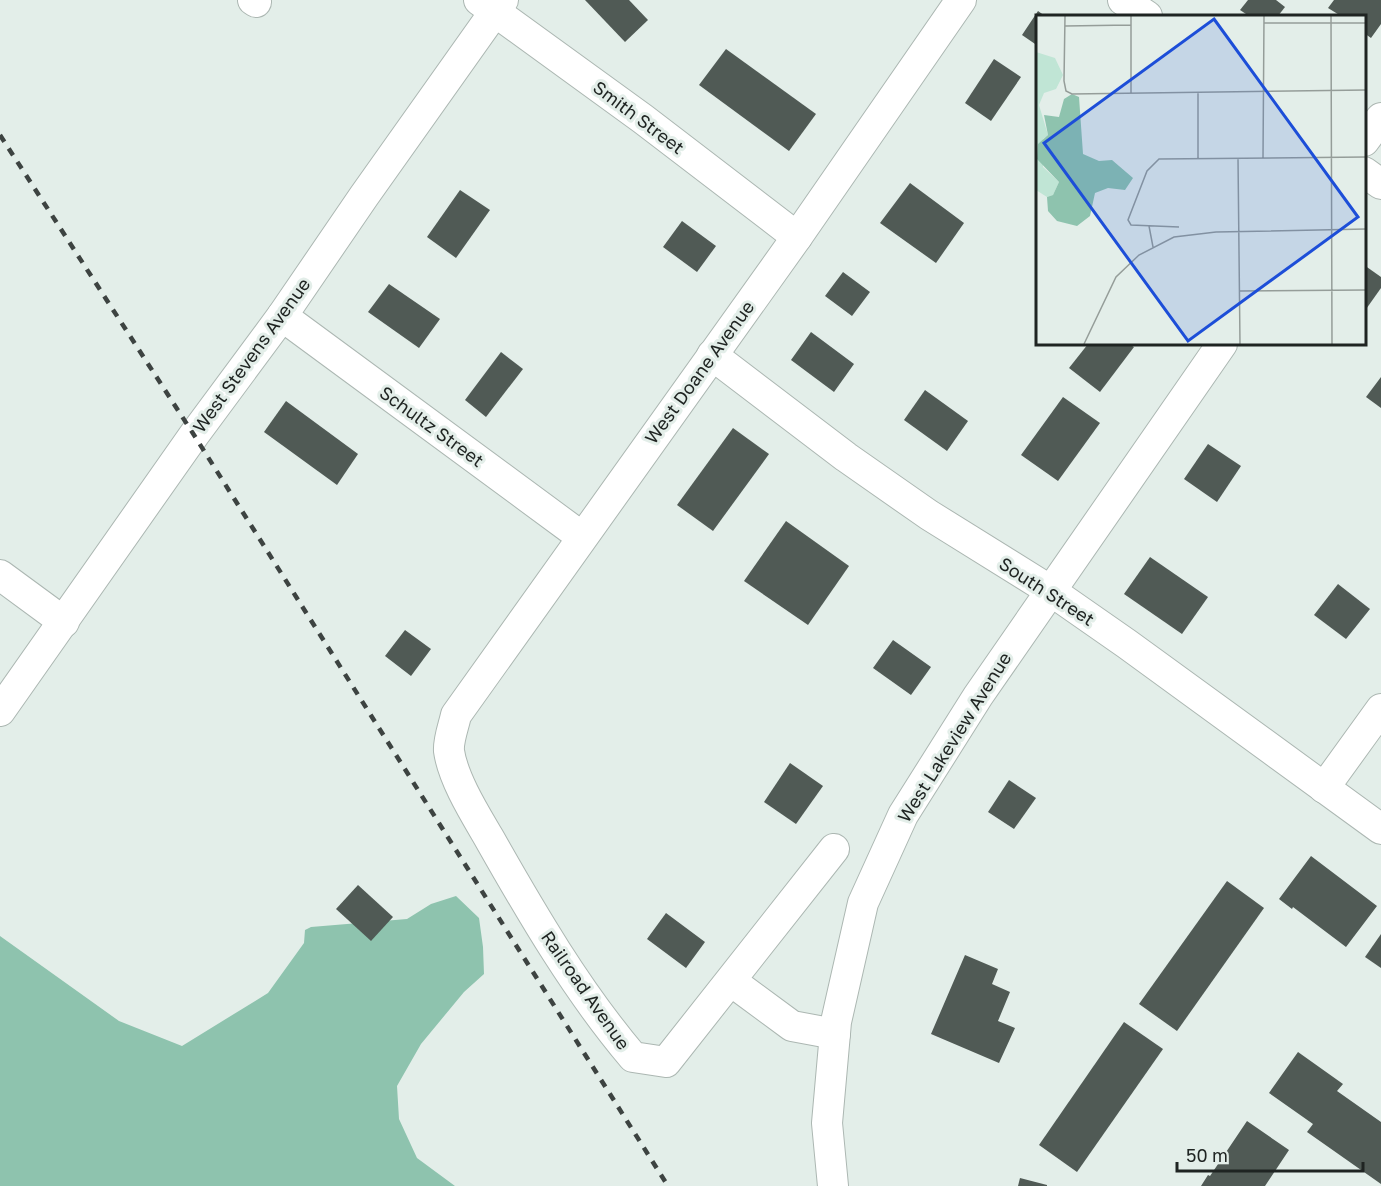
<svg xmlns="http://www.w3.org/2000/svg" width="1381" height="1186" viewBox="0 0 1381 1186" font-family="'Golos Text',sans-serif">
	<rect width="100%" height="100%" fill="#e3eee9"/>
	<polygon fill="#8ec3ae" points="456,896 479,918 483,947 484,974 464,992 421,1044 397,1086 399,1119 417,1158 455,1186 0,1186 0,936 119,1021 182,1046 268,993 304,943 305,930 311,927 407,919 431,904"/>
	<g fill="#505a55">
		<polygon points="585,0 629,0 648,20 625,42"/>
		<polygon points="1248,0 1276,0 1285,7 1278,16 1249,16 1240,10"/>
		<polygon points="1334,0 1381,0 1381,24 1371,38 1364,33 1364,16 1341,16 1328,8"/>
		<polygon points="1038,11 1045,16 1038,16 1038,46 1022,35"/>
		<polygon points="726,49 816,114 789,151 699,85"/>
		<polygon points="994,59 1021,77 991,121 965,103"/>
		<polygon points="910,183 964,223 936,263 880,223"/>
		<polygon points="460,190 490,210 456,258 427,237"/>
		<polygon points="682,221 716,246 697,272 663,247"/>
		<polygon points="1364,265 1381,277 1381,288 1364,312"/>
		<polygon points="843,272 870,292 852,316 825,296"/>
		<polygon points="389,284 440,319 419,348 368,312"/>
		<polygon points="811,332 854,364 834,392 791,360"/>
		<polygon points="1088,344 1129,344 1134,347 1100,392 1069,368"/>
		<polygon points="501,352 523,369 486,417 465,400"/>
		<polygon points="1381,377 1381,408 1366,397"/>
		<polygon points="925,390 968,421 947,451 904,420"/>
		<polygon points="1063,397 1100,423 1058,481 1021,455"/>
		<polygon points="286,401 358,454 337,485 264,432"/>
		<polygon points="733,428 769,454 713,531 677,505"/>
		<polygon points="1208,444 1241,466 1217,502 1184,479"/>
		<polygon points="786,521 849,566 808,625 744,581"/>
		<polygon points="1150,557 1208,597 1182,634 1124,594"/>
		<polygon points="1338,584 1370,609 1346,639 1314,615"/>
		<polygon points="405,630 431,649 411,676 385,656"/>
		<polygon points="893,640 931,667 911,695 873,668"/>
		<polygon points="790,763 823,786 796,824 764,802"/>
		<polygon points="1009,780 1036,798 1014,829 988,812"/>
		<polygon points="1311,856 1377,906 1346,947 1293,907 1292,909 1279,899"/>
		<polygon points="1227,881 1264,908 1177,1031 1139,1004"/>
		<polygon points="358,885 393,917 371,941 336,909"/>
		<polygon points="666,913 705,942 686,968 647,939"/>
		<polygon points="1381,934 1381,968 1365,957"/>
		<polygon points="965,955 998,969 992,984 1010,992 998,1021 1015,1028 999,1063 931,1034"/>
		<polygon points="1124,1022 1163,1049 1077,1172 1039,1145"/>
		<polygon points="1298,1052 1343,1084 1337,1091 1381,1122 1381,1184 1307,1132 1313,1124 1269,1093"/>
		<polygon points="1247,1121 1289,1150 1265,1186 1201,1186 1208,1175 1210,1176"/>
		<polygon points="1020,1178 1047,1185 1047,1186 1018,1186"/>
	</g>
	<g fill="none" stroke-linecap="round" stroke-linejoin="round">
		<defs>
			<g id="minor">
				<polyline points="253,0 256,2"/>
				<polyline points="479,0 643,119 797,237"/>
				<polyline points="1123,0 1147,16"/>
				<polyline points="1364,141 1381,118"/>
				<polyline points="1364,172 1381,184"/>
				<polyline points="282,316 582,537"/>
				<polyline points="712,355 846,457 929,515 1051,591 1127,644 1381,829"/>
				<polyline points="0,575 64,622"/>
				<polyline points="0,711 194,435 282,316 364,196 503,0"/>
				<polyline points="1324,788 1381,709"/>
				<path d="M834,849l-168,213 -33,-5c-56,-66 -101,-143 -144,-219 -14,-24 -36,-59 -40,-87 -1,-11 5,-26 7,-36l341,-478 164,-237"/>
				<polyline points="731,981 792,1026 835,1034"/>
				<polyline points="833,1186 827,1123 836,1022 863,903 903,815 978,696 1222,344"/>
			</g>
		</defs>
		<use href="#minor" stroke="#acb7b2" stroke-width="32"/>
		<use href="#minor" stroke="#fff" stroke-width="30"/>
		<polyline stroke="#3d4341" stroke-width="4.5" stroke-dasharray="8 8" stroke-linecap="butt" points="0,135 194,435 668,1186"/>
	</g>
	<g text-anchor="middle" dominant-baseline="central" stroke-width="6" stroke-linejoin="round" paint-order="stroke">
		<g font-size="18" fill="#1f2422" stroke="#e3eee9">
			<text transform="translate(639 117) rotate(37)">Smith Street</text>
			<text transform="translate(251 355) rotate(-54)">West Stevens Avenue</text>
			<text transform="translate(699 372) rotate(-54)">West Doane Avenue</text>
			<text transform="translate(432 426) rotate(36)">Schultz Street</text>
			<text transform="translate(1047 591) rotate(33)">South Street</text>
			<text transform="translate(954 737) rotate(-58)">West Lakeview Avenue</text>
			<text transform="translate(586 990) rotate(55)">Railroad Avenue</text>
		</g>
	</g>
	<g transform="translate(1036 15)">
		<rect width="330" height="330" fill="#e3eee9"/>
		<path d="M0,37l19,6 8,17 -7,14 -12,4 -5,12 9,30 -5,4v28l16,15 -6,13 -6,2 -11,-7z" fill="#c0e5d5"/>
		<path d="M36,79l7,3 4,57 16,7 13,-1 21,18 -8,12 -17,-2 -13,5 -5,23 -13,10 -20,-5 -9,-10 -1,-14 6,-2 6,-13 -22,-23 1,-15 10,-9 -4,-20 15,2 5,-18z" fill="#8ec3ae"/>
		<path fill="none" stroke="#959d99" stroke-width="1.5" d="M29,1l-1,65 2,10 6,3 294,-4M95,1v77M295,1l1,328M228,8h102M29,11l66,-1M162,143v-66M202,143l2,186M227,143l1,-142M113,211l4,21M143,212l-48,-2 -3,-5 19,-49 12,-12 207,-2M203,276l127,-1M48,329l32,-67 23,-22 35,-18 42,-5 150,-3"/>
		<path fill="#1d4ed8" fill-opacity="0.15" stroke="#1d4ed8" stroke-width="3" d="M178,4l144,198 -170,124 -144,-198z"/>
		<rect width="330" height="330" fill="none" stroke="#1f2422" stroke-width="3"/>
	</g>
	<path d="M1177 1162v9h186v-9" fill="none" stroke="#1f2422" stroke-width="3"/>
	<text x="1186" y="1162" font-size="18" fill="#1f2422" stroke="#e3eee9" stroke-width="4.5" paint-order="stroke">50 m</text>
</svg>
